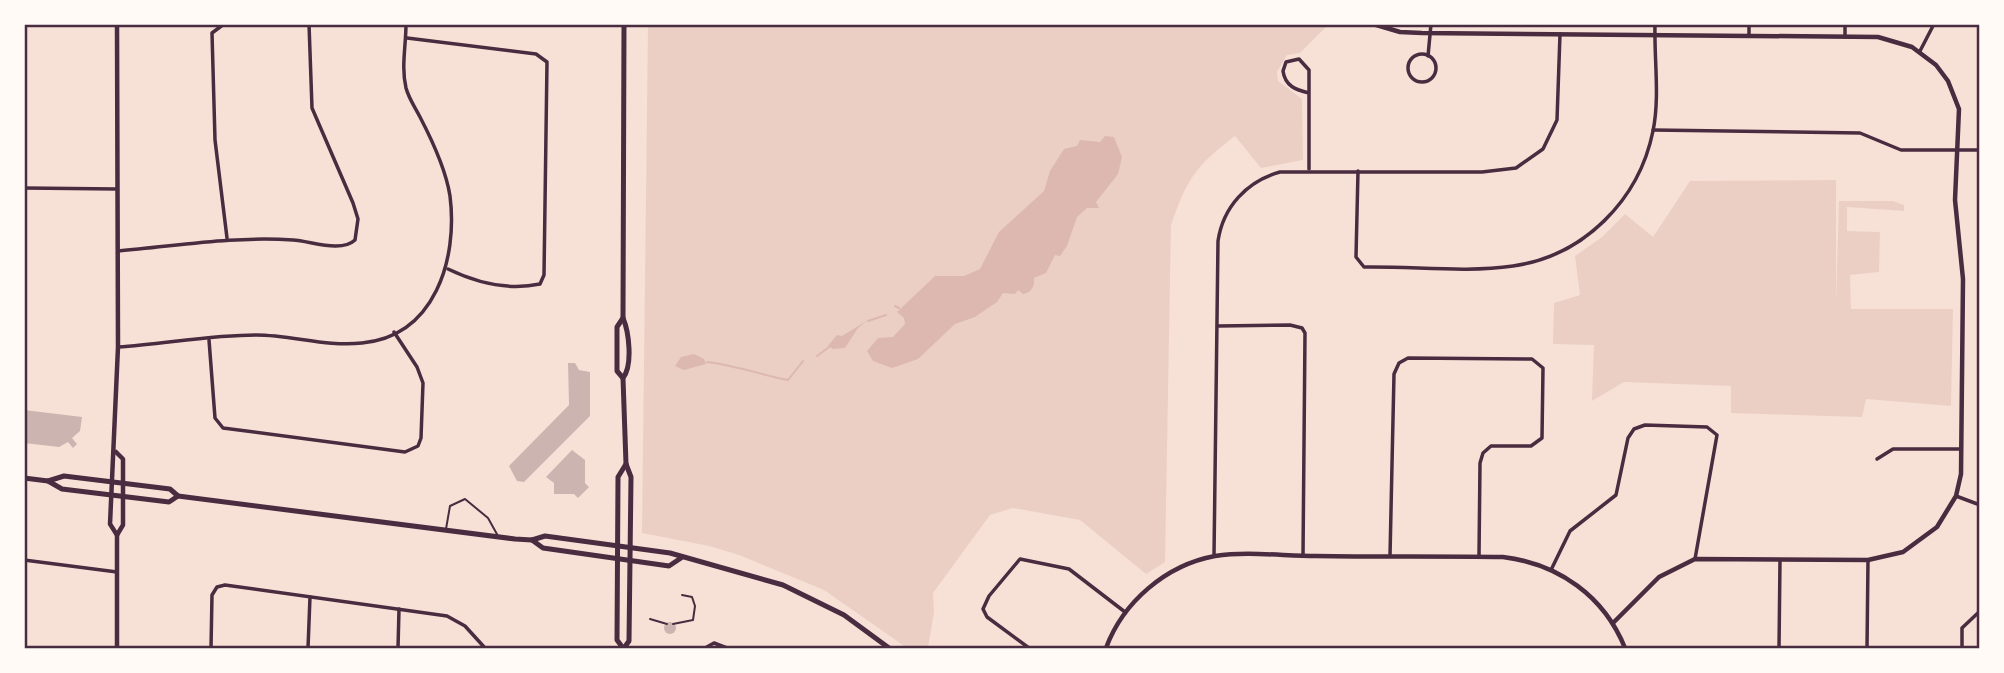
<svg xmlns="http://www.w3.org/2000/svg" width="2004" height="673" viewBox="0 0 2004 673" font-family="'DM Sans',sans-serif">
	<rect width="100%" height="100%" fill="#f7e1d7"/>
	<g fill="#ebcfc5">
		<path d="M648,25h680l-28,28 -13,2 -10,17 1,9 24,18 1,61 -42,8 -26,-32c-40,31 -47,41 -64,89l-6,337 -19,12 -66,-54 -67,-12 -23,7 -57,78 1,19 -6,36h-21l-83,-58 -85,-35 -30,-9 -67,-13z"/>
		<polygon points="1836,180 1836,302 1839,201 1893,201 1904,205 1904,211 1847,207 1847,231 1880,232 1879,272 1850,275 1851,309 1953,309 1951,406 1866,399 1862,417 1731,413 1731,386 1624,382 1592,401 1594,345 1553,344 1554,303 1580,295 1575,256 1602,237 1625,214 1653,237 1690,181"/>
	</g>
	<g fill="#dcb8b0">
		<path d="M1105,136l9,1 8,20 -4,17 -22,28 3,6h-12l-10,9 -10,29 -7,10 -5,-1 -9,18 -12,5c1,8 -3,15 -11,16l-5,-4 -3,4 -12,-1 -6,9 -22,15 -20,7 -37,35 -26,9 -19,-7 -6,-10 11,-13 15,-1 12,-13 -1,-6 -7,-6 38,-36h29l16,-7 19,-37 45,-41 6,-20 14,-22 13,-3 3,-6 20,2z"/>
		<polygon points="868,320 858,328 845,348 833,349 828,346 837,335 842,336"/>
		<polygon points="694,354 704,359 706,364 684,370 675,366 681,357"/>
	</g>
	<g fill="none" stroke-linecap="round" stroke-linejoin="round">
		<g stroke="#dcb8b0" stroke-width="2">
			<polyline points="895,306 899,308"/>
			<polyline points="868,321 886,315"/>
			<polyline points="817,356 829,347"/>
			<path d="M707,362c27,3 55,13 81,18l15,-19"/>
		</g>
	</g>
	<g fill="#ccb4b1">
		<polygon points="568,363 575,363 579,370 590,372 590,416 524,482 517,481 509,466 569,405"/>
		<polygon points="24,410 82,417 80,431 72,438 77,444 73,448 68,442 59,447 24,443"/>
		<polygon points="572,450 585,460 585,483 589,487 578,498 574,494 554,494 554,483 546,477"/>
		<circle cx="670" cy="628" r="6"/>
	</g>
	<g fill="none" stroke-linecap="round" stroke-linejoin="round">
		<g stroke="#4a2c40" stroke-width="2">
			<polyline points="446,529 450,506 465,499 488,518 498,536"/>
			<polyline points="650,619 667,624"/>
			<polyline points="673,624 693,620 695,606 692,597 682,595"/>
		</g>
		<g stroke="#4a2c40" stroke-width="3.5">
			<polyline points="224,24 212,33 215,140 227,238"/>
			<polyline points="1749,36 1749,24"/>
			<polyline points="1845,37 1845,24"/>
			<path d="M407,38l129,16 11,8 -3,213 -4,9c-33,7 -63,-1 -92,-15"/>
			<polyline points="1920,51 1934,24"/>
			<circle cx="1422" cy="68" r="14"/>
			<polyline points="1428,56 1431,24"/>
			<polyline points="1653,130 1860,133 1901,150 1980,150"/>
			<path d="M1309,169v-99l-10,-11 -13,3 -3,9c2,15 13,19 26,22"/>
			<path d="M1358,171l-2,86 8,10c49,-1 101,6 149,-1 71,-10 126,-66 140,-135 7,-34 1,-72 2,-107"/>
			<polyline points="24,188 117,189"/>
			<path d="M118,251c60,-5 114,-15 175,-11 18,1 48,13 62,0l3,-21 -5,-16 -41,-95 -3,-84"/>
			<polyline points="1218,326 1290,325 1302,328 1305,333 1303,556"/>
			<polyline points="209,340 215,418 223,428 405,452 418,446 421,438 423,383 417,367 394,332"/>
			<path d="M118,347c46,-3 92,-12 138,-12 36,0 70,12 106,8 73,-7 96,-84 88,-147 -4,-26 -18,-56 -30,-79 -5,-10 -11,-18 -14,-29 -5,-21 0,-42 0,-64"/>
			<polyline points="1877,459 1893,449 1961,449"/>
			<polyline points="1956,496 1980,505"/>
			<path d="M1214,556l4,-315c5,-34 29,-60 62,-69h202l34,-4 27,-19 14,-29 3,-86"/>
			<polyline points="1390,556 1394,374 1399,363 1408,358 1532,359 1543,368 1542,438 1531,446 1491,446 1483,453 1480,463 1479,557"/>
			<polyline points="24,560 117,572"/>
			<polyline points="1551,570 1570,531 1616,495 1628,438 1634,429 1645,425 1707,427 1717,435 1695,559"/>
			<polyline points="211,648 212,595 217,587 225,585 447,616 465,626 485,648"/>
			<polyline points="308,648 310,597"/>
			<polyline points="398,648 399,609"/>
			<polyline points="705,648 714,643 727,648"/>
			<polyline points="1029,648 987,617 983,609 989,596 1020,559 1069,569 1125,612"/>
			<polyline points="1714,648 1746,648"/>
			<polyline points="1779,648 1780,560"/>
			<polyline points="1867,648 1868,560"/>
			<polyline points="1962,648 1962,628 1980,611"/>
		</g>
		<g stroke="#4a2c40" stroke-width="4.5">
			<polyline points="1373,24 1400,32 1422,33 1878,37 1912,47 1936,65 1948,81 1959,109 1955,200 1963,279 1961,474 1956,496 1937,527 1903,552 1868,560 1695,559 1659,577 1613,623"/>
			<polyline points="116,452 123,459 123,525 117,535 117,648"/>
			<polyline points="117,535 110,524 118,347 117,24"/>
			<path d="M1106,648c17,-46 60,-83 109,-92 32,-5 69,0 101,0 62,1 125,0 187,1 56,7 101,39 122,91"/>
		</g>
		<g stroke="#4a2c40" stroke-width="5">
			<polyline points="623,318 617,327 617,371 623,378"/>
			<polyline points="24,478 48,481 62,489 169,502 178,496"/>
			<polyline points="48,481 64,476 170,489 178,496 515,539 532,540 545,536 670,553 783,585 844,615 889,648"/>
			<polyline points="532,540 543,548 669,566 681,558"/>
			<polyline points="623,648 617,640 618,477 626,464"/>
			<path d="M624,648l5,-7 2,-164 -5,-13 -3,-86c10,-13 6,-46 0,-60l1,-294"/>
		</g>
	</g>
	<rect width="2004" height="673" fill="none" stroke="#fffaf5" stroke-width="52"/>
	<rect x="26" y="26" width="1952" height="621" fill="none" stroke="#4a2c40" stroke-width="2.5"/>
</svg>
